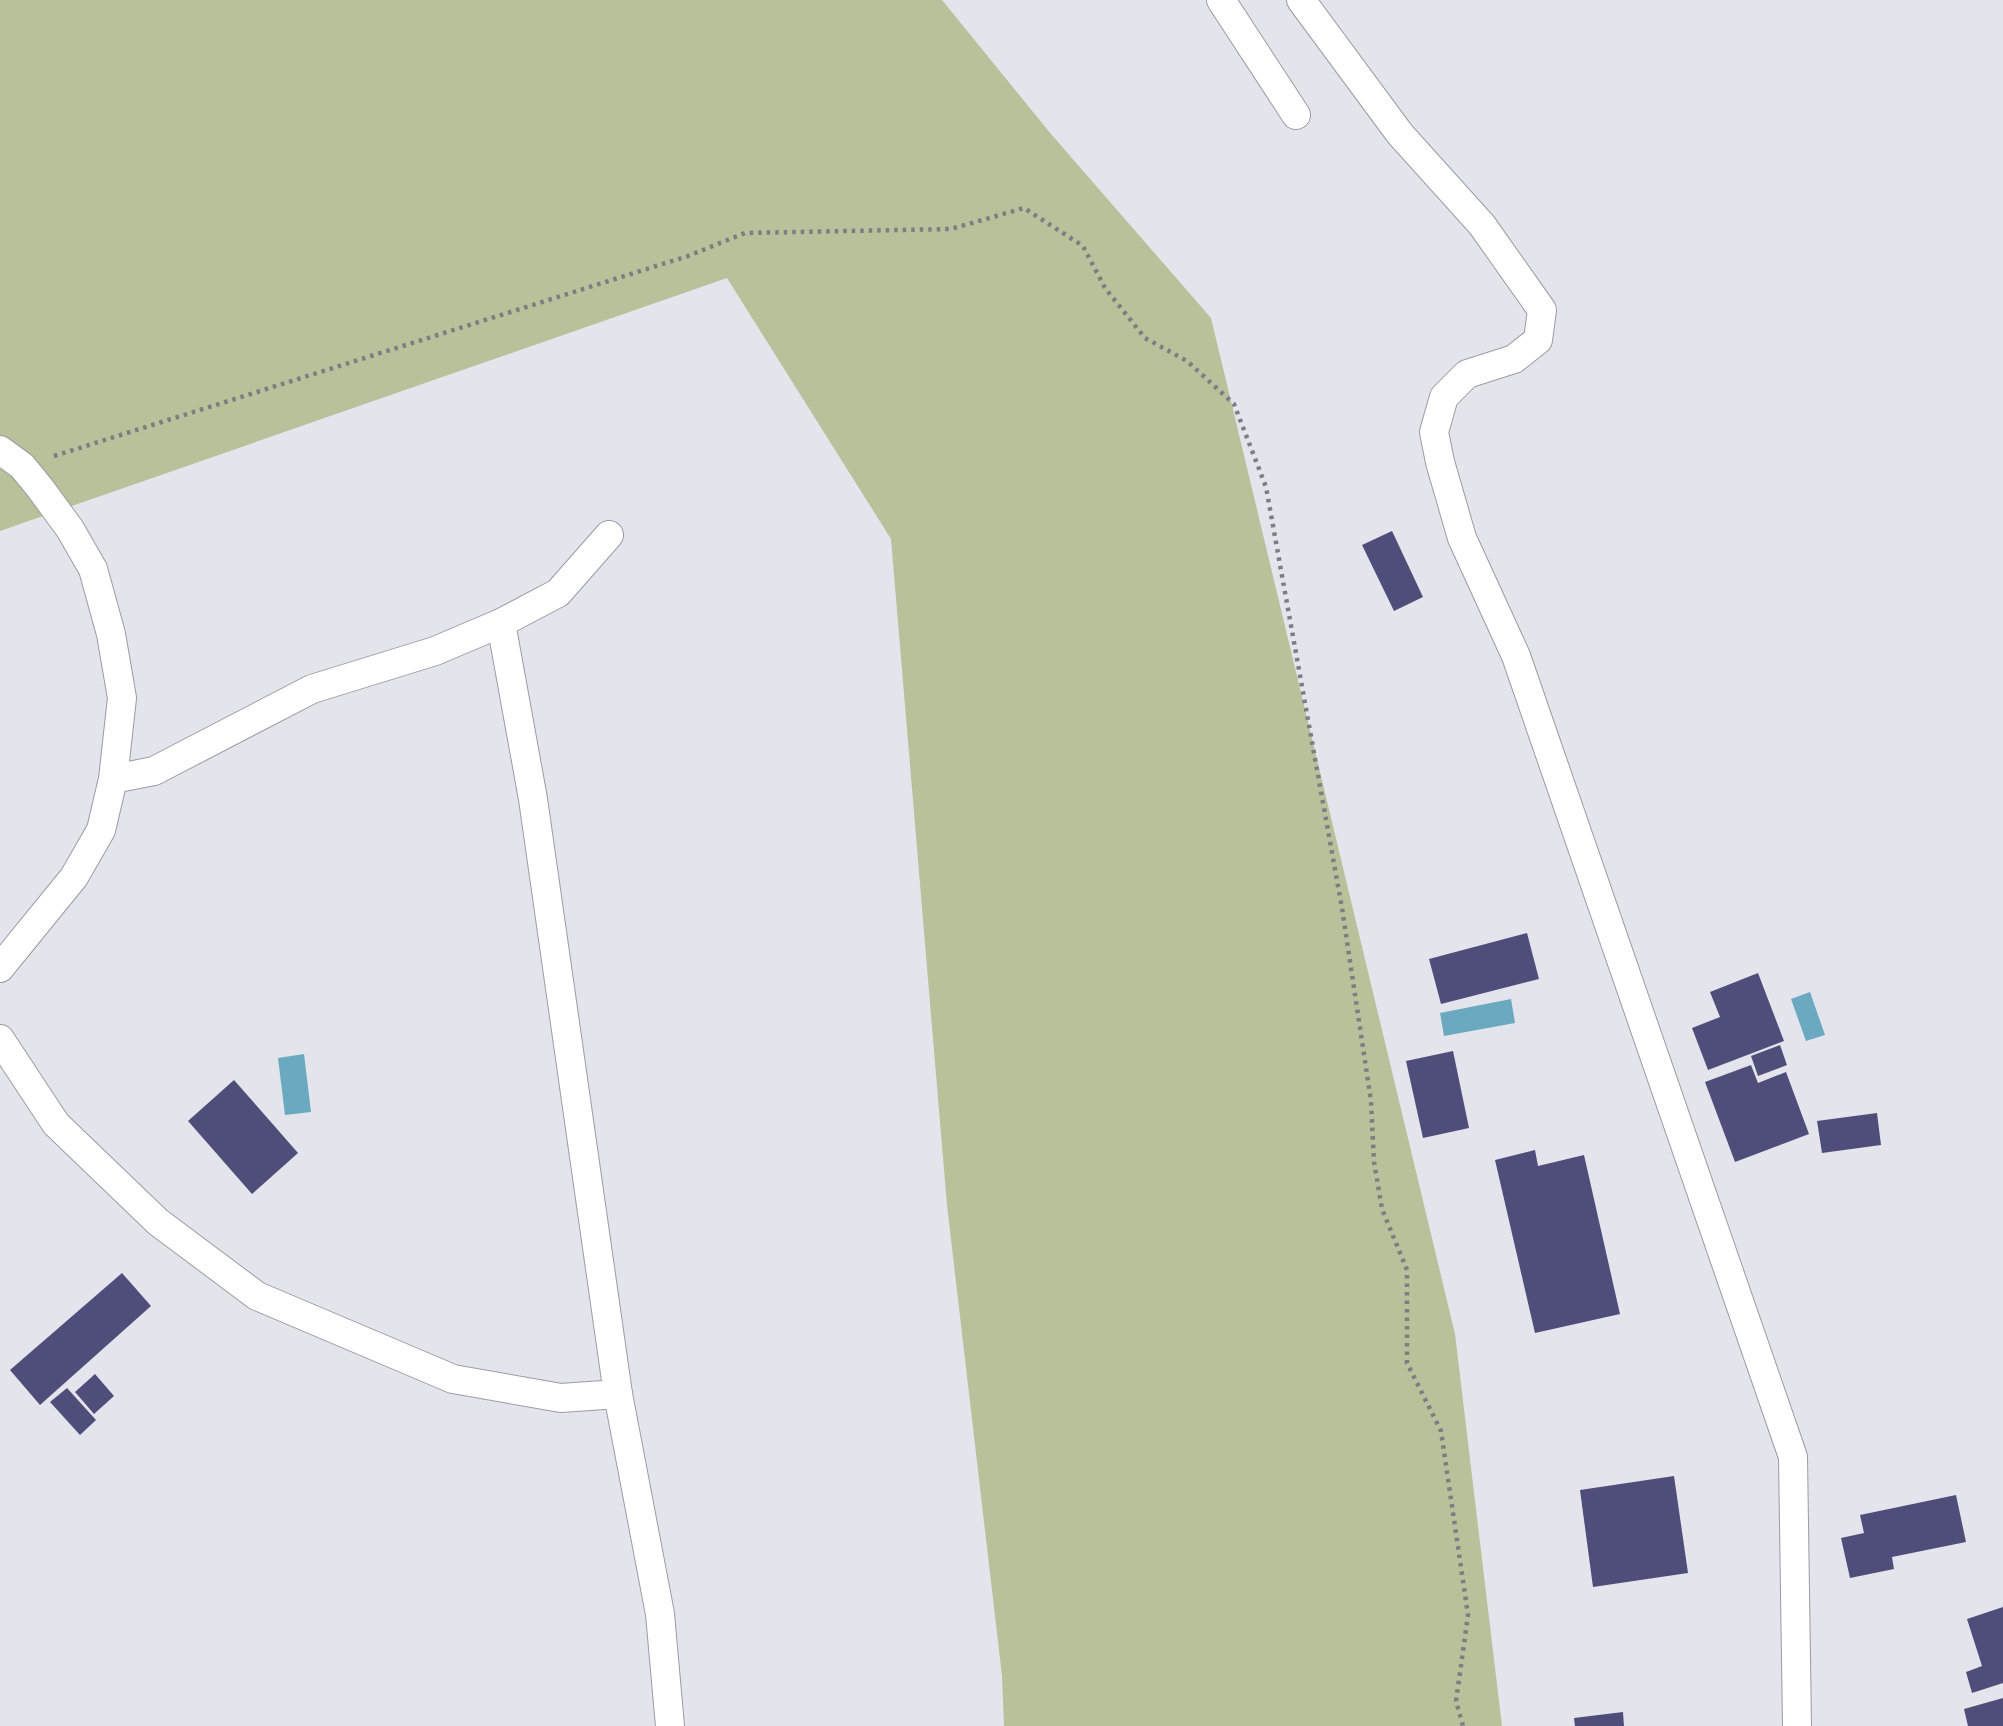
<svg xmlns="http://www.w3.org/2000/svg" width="2003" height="1726" viewBox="0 0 2003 1726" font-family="'DejaVu Sans',sans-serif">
	<rect width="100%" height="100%" fill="#e4e4ed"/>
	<polygon fill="#b8c19a" points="0,0 942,0 1051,134 1211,318 1455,1334 1502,1726 1004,1726 1002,1676 947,1205 891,539 727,278 0,531"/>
	<g fill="#6aa9bf">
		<polygon points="1810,992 1825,1035 1806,1041 1791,999"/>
		<polygon points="1511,999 1515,1023 1444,1036 1440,1013"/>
		<polygon points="304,1054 311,1112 285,1115 278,1058"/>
	</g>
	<g fill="#4f4e7b">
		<polygon points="1392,531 1423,597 1394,611 1362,545"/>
		<polygon points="1527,933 1539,979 1441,1004 1429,959"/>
		<polygon points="1758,973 1784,1041 1708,1070 1692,1028 1720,1017 1710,992"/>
		<polygon points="1780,1045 1787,1065 1758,1076 1751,1056"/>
		<polygon points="1453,1051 1469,1128 1423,1138 1406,1061"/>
		<polygon points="1751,1065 1758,1083 1786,1072 1809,1134 1735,1162 1705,1082"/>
		<polygon points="234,1080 298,1153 252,1194 188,1121"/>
		<polygon points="1877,1113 1881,1145 1822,1153 1817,1121"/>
		<polygon points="1535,1150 1538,1166 1584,1155 1620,1314 1535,1333 1495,1160"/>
		<polygon points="122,1273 151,1306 40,1405 10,1370"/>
		<polygon points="95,1374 114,1396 94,1414 75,1392"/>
		<polygon points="67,1388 96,1420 80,1435 50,1402"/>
		<polygon points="1674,1476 1688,1573 1593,1587 1580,1490"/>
		<polygon points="1956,1495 1966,1542 1892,1557 1894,1569 1850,1578 1841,1538 1864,1533 1860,1515"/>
		<polygon points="2003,1607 2003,1683 1972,1693 1966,1672 1982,1666 1967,1619"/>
		<polygon points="2003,1698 2003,1726 1968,1726 1964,1709"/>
		<polygon points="1623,1712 1624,1726 1575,1726 1574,1718"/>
	</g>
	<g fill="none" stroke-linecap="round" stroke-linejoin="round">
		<defs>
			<g id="street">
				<polyline points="1221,0 1296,115"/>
				<polyline points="1301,0 1400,134 1482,225 1542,310 1538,340 1514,359 1467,374 1444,397 1434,432 1440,462 1462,538 1516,656 1793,1457 1797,1726"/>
				<polyline points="0,450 22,466 40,488 70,529 93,569 111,634 122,698 113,779 101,830 74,877 0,968"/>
				<polyline points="501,623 533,799 618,1394 660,1614 670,1726"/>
				<polyline points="113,779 154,771 312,689 435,651 501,623 558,593 609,535"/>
				<polyline points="0,1039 56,1124 158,1222 257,1296 453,1379 561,1398 618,1394"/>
			</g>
		</defs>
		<use href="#street" stroke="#9b9ba4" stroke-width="30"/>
		<polyline stroke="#7d7d83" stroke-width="4.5" stroke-dasharray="3.5 5" stroke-linecap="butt" points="54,456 688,256 745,233 951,229 1024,208 1083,246 1105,288 1145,338 1187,361 1234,404 1266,487 1342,908 1371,1101 1374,1162 1382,1209 1407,1270 1407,1363 1441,1431 1468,1615 1456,1701 1463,1726"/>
		<use href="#street" stroke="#fff" stroke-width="28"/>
	</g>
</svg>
